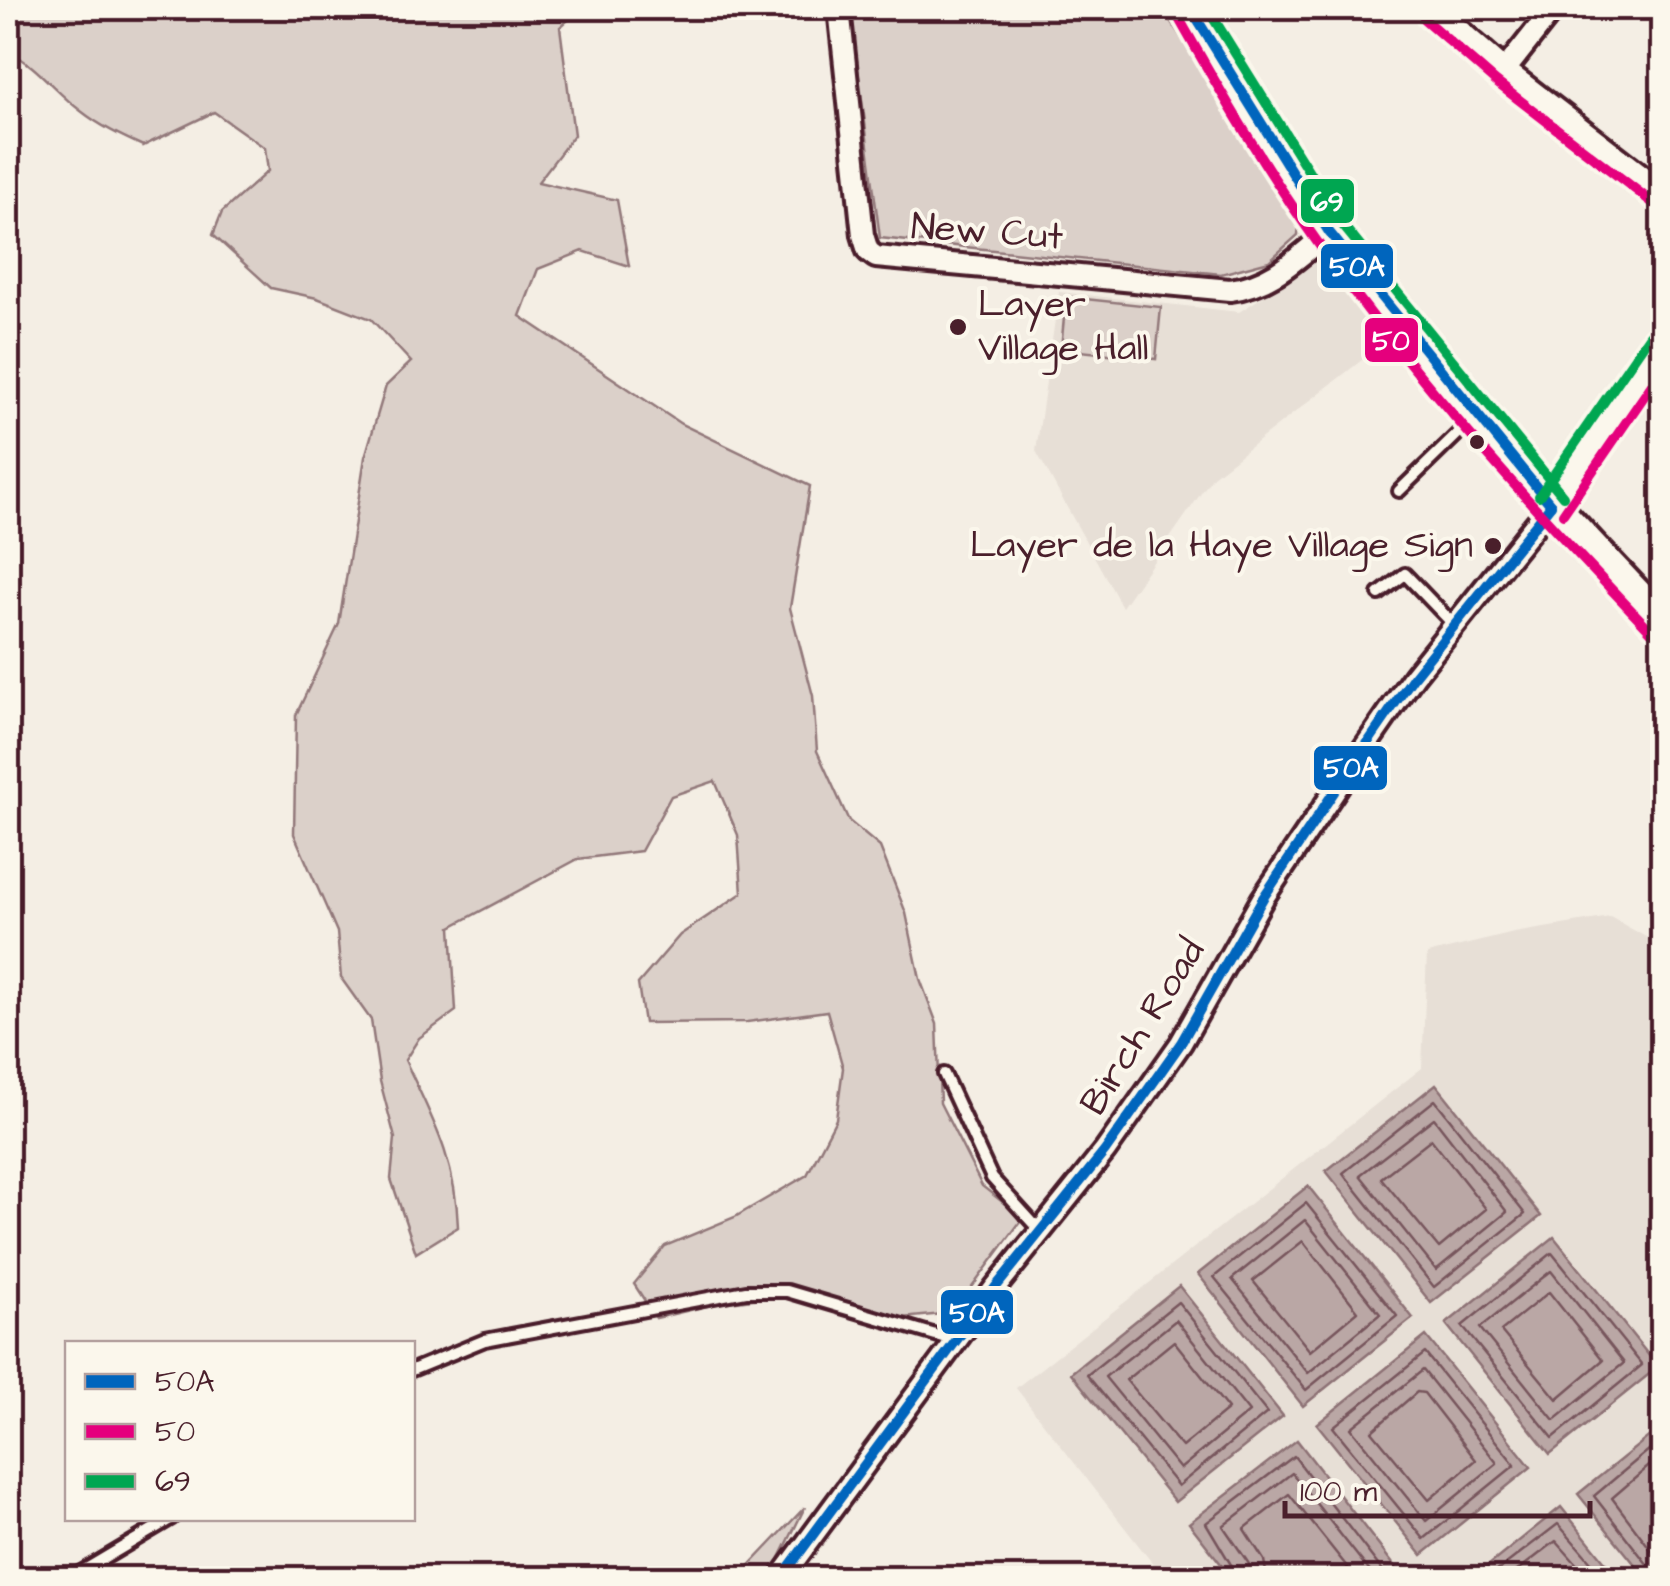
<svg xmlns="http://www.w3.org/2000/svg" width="1670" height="1586" viewBox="0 0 1670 1586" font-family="'Architects Daughter',sans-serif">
	<rect width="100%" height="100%" fill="#f4eee4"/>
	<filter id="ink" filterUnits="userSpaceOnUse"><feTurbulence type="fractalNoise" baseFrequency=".01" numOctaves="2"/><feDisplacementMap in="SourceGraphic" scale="20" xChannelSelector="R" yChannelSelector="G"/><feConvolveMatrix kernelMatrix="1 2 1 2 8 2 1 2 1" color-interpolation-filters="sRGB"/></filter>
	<g filter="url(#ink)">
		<g fill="#e7dfd6">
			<polygon points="1328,255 1389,339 1213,476 1122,607 1036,451 1059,292 1239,312"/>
			<polygon points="1610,917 1662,946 1662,1578 1164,1578 1016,1388 1422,1068 1427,954 1514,933"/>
		</g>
		<g fill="#dbd0c9" stroke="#92787a" stroke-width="2.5">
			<path d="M8,8h574l-22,19 14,108 -36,47 79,18 12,66 -46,-15 -45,18 -18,47 161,108 129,62 -20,122 23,88 4,55 32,70 31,26 26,66 14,66 17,45 3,79 42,83 41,32 -70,95 -61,6 -84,-27 -88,11 -64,15 -22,-34 31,-38 70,-29 72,-42 29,-56 7,-51 -16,-57 -80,11 -103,1 -6,-39 42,-49 62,-42 -4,-58 -23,-54 -44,15 -30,55 -63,8 -127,68 5,84 -37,27 -14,22c28,60 51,100 53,167l-42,26 -25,-74 4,-41 -15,-57 -9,-61 -30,-42 -4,-46 -43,-98 2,-119 43,-91 26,-167 21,-71 25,-24 -40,-43 -54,-21 -46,-10 -58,-53 9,-23 46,-41 -3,-23 -51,-36 -71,34c-22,-10 -43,-20 -62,-35 -27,-20 -43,-45 -73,-60z"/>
			<polygon points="850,8 1162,8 1299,221 1298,235 1269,261 1221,274 880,238"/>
			<polygon points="1066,297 1161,307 1156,359 1061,349"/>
			<polygon points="805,1507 770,1578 738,1578"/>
		</g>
		<g fill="#baa7a5" stroke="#8d7174" stroke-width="2.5">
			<polygon points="1436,1084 1541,1216 1431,1303 1326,1171"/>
			<polygon points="1308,1186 1413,1318 1303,1406 1198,1274"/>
			<polygon points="1554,1237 1658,1367 1550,1454 1446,1324"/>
			<polygon points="1179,1286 1283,1416 1175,1502 1071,1373"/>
			<polygon points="1426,1336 1531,1467 1422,1555 1317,1424"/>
			<polygon points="1662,1426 1662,1578 1646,1578 1578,1494"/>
			<polygon points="1297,1440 1400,1573 1393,1578 1232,1578 1189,1523"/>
			<polygon points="1561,1507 1618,1578 1473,1578"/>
		</g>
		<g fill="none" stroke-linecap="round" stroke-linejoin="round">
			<g stroke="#77555c" stroke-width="2.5">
				<polygon points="1435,1100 1525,1214 1434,1287 1343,1173"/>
				<polygon points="1434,1118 1507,1212 1436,1270 1360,1175"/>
				<polygon points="1431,1139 1486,1209 1439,1248 1381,1178"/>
				<polygon points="1306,1203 1397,1316 1306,1390 1214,1277"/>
				<polygon points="1305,1220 1380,1314 1308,1373 1232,1279"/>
				<polygon points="1303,1241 1358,1311 1310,1351 1253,1281"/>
				<polygon points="1552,1253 1642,1365 1553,1438 1462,1326"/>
				<polygon points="1551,1271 1624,1363 1554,1420 1480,1328"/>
				<polygon points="1549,1292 1603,1360 1557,1399 1501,1331"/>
				<polygon points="1178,1302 1267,1413 1178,1486 1087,1375"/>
				<polygon points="1176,1320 1249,1412 1180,1469 1105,1377"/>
				<polygon points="1174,1341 1228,1409 1182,1447 1126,1380"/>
				<polygon points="1425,1353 1515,1465 1424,1539 1333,1427"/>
				<polygon points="1423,1370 1497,1463 1426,1521 1351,1428"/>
				<polygon points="1417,1392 1424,1393 1476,1460 1429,1500 1372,1431"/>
				<polyline points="1662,1455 1612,1498 1662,1564"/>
				<polyline points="1239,1578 1206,1523 1294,1456 1388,1578"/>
				<polyline points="1252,1578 1249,1564 1223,1526 1292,1473 1375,1578"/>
				<polyline points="1267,1578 1264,1560 1244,1529 1289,1494 1356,1578"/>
				<polyline points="1488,1578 1558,1524 1605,1578"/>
				<polyline points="1508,1578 1556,1541 1589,1578"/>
				<polyline points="1653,1578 1651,1569 1594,1496 1662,1439"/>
			</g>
			<defs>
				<g id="service">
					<polyline points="1399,491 1473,419"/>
					<polyline points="1379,594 1405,574 1455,626"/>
					<polyline points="944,1074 992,1178 1041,1232"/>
					<polyline points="412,1370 485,1340 746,1291 787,1291 956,1341"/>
					<polyline points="71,1578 172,1518"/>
				</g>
				<g id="minor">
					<path d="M839,8l24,227 5,16 8,6 354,33c42,-5 67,-32 99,-58"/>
					<polyline points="1434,8 1505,70 1662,191"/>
					<polyline points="1505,70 1554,8"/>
					<polyline points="781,1578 995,1288 1105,1151 1181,1043 1263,898 1342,780 1414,676 1551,505"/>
				</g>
				<polyline id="tertiary" points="1551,505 1662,344"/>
				<path id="secondary" d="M1190,8c43,76 89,154 140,226 99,138 214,264 332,387"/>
			</defs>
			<use href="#service" stroke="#4a1f2b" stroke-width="18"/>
			<use href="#minor" stroke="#4a1f2b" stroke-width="28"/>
			<use href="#tertiary" stroke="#4a1f2b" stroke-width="35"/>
			<use href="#secondary" stroke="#4a1f2b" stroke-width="38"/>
			<use href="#service" stroke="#fbf7ec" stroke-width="10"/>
			<use href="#minor" stroke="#fbf7ec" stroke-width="20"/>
			<use href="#tertiary" stroke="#fbf7ec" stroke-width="28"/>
			<use href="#secondary" stroke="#fbf7ec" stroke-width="30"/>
			<defs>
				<g id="bus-1">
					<polyline points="1190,8 1329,232 1551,505"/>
					<polyline points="781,1578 995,1288 1105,1151 1181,1043 1263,898 1342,780 1414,676 1551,505"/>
				</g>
				<g id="bus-2">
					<path d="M1177,15c44,78 89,155 141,228 99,139 215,265 333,388"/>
					<polyline points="1424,19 1496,82 1653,203"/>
					<polyline points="1563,514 1662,370"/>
				</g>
				<g id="bus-3">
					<polyline points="1207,8 1341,223 1563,496"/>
					<polyline points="1539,496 1650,335"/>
				</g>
			</defs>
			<use href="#bus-1" stroke="#fbf7ec" stroke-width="18"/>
			<use href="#bus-2" stroke="#fbf7ec" stroke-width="18"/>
			<use href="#bus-3" stroke="#fbf7ec" stroke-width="18"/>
			<use href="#bus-1" stroke="#0065bd" stroke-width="10"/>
			<use href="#bus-2" stroke="#e5007d" stroke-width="10"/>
			<use href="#bus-3" stroke="#00a651" stroke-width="10"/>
		</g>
	</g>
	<g fill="#4a1f2b" stroke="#fbf7ec" stroke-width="4">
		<circle cx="958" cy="327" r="10"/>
		<circle cx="1477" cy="442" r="9"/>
		<circle cx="1493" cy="546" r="10"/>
	</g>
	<g text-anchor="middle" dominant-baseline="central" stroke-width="8" stroke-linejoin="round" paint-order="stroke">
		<g font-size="38" fill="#4a1f2b" stroke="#fbf7ec">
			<text transform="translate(987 232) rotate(4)">New Cut</text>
			<text transform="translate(1143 1027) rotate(-58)">Birch Road</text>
		</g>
		<g font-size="38" fill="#4a1f2b" stroke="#fbf7ec" text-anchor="start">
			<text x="978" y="305">Layer<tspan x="978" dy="44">Village Hall</tspan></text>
			<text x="1473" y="546" text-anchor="end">Layer de la Haye Village Sign</text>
		</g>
	</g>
	<g stroke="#fbf7ec" stroke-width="4">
		<rect x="1299" y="177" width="57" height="48" rx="10" fill="#00a651"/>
		<rect x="1319" y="242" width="76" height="48" rx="10" fill="#0065bd"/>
		<rect x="1363" y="316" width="57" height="48" rx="10" fill="#e5007d"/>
		<rect x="1312" y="744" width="77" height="48" rx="10" fill="#0065bd"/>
		<rect x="939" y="1288" width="76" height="48" rx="10" fill="#0065bd"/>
	</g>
	<g font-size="28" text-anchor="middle" font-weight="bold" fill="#fff">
		<text x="1327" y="211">69</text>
		<text x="1357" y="276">50A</text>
		<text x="1391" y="350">50</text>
		<text x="1351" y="777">50A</text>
		<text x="977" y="1322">50A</text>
	</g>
	<rect width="1670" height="1586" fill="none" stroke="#fbf7ec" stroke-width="40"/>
	<rect x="20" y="20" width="1630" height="1546" fill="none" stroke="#4a1f2b" stroke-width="4" filter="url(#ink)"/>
	<rect x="65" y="1341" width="350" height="180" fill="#fbf7ec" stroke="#b4a19f" stroke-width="2.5"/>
	<rect x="85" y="1374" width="50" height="15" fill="#0065bd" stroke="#b4a19f" stroke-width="2.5"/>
	<text x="155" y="1391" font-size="30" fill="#4a1f2b">50A</text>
	<rect x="85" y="1424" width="50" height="15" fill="#e5007d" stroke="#b4a19f" stroke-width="2.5"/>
	<text x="155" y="1441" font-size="30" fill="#4a1f2b">50</text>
	<rect x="85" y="1474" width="50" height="15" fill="#00a651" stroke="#b4a19f" stroke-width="2.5"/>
	<text x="155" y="1491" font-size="30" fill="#4a1f2b">69</text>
	<path d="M1285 1501v15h305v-15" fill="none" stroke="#4a1f2b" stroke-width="5"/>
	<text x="1300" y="1501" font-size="30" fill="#4a1f2b" stroke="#fbf7ec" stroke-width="8" paint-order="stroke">100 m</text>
</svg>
